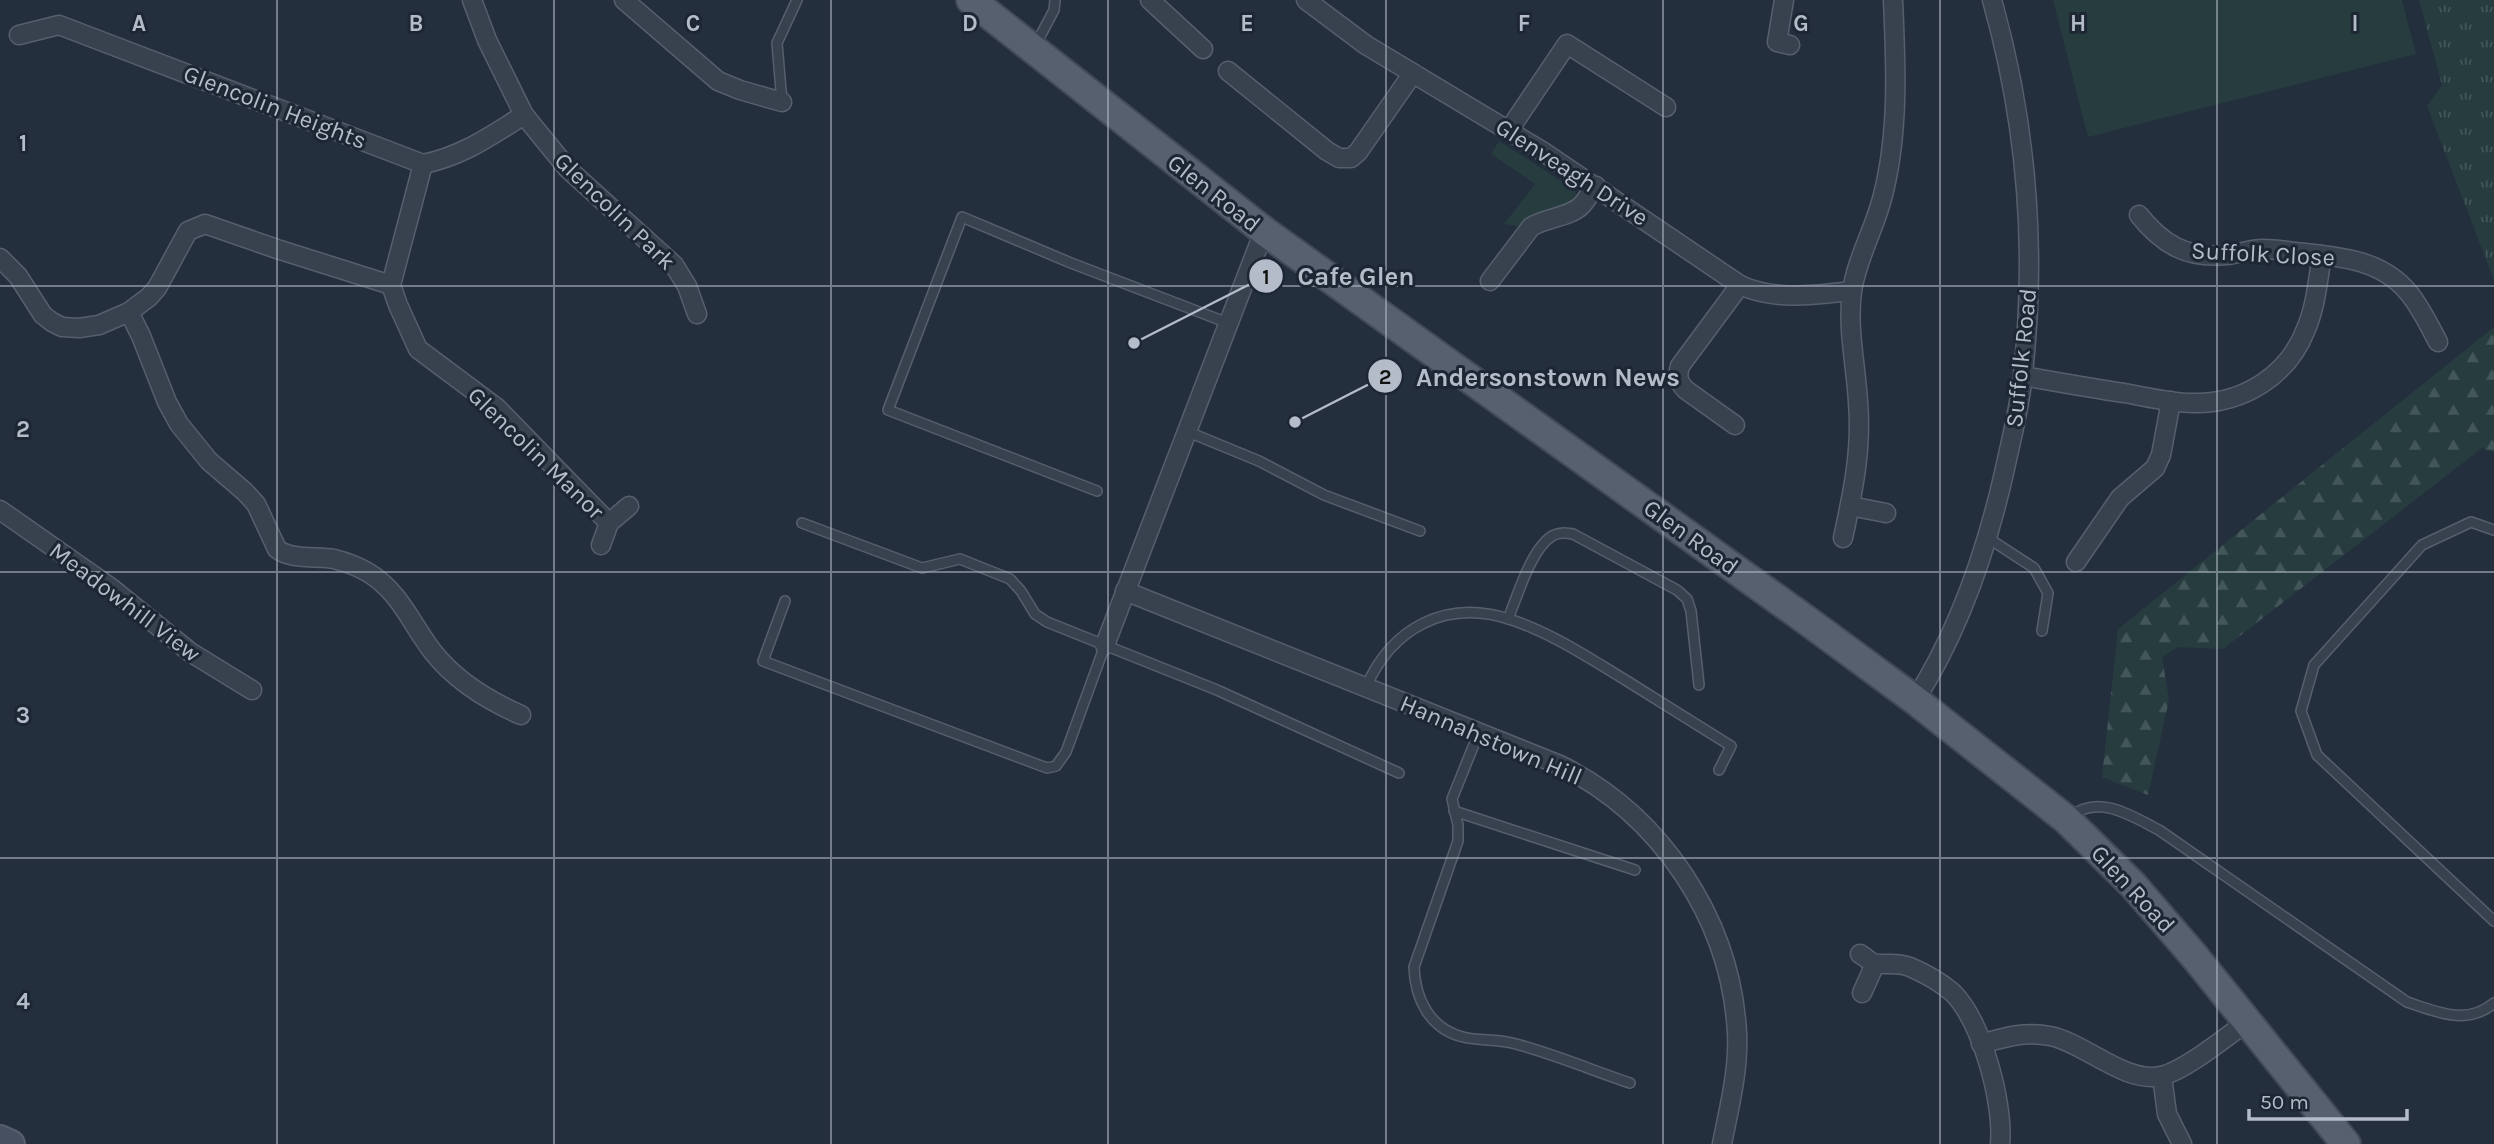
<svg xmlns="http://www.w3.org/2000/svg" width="2494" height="1144" viewBox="0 0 2494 1144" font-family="Karla,sans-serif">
	<defs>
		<pattern id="forest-firs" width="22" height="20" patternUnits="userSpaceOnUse" patternTransform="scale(1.75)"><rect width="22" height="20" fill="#263c3f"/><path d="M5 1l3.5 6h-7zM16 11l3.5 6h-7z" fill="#435659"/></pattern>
		<pattern id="park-tufts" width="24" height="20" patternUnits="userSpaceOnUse" patternTransform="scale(1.75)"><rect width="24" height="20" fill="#263c3f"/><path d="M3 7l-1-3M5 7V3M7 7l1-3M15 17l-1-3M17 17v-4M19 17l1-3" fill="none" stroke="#435659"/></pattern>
	</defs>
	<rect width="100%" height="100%" fill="#242f3e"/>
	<g fill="#263c3f">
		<polygon points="2053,0 2402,0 2416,54 2088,137"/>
		<polygon points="1499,141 1574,189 1576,195 1572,202 1518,226 1504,224 1535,184 1491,154"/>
	</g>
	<polygon fill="url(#forest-firs)" points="2494,327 2494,453 2482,448 2223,649 2178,647 2162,657 2169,700 2148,795 2102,777 2118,629"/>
	<polygon fill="url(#park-tufts)" points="2419,0 2494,0 2494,280 2427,106 2442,85"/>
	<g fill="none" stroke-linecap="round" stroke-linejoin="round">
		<defs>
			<g id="lane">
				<polyline points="1035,46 1054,10 1055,0"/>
				<polyline points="782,102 777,43 797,0"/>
				<polyline points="1186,431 1259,461 1324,495 1420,531"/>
				<polyline points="1097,491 888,410 962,217 1071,263 1228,323"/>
				<polyline points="802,523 922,568 960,559 1010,579 1021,591 1035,614 1047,622 1217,690 1399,773"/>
				<polyline points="2494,530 2471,522 2422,545 2314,665 2301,711 2317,755 2494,921"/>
				<polyline points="1988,538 2034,568 2048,593 2042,631"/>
				<polyline points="785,601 763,661 1047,768 1056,766 1066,752 1105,645"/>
				<path d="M1508,619c9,-22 23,-70 44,-83 7,-4 14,-3 21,-2l104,56 10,9 4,12 8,74"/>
				<path d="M1366,687c26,-59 79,-88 143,-68 43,14 80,39 118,62 35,22 69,43 104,65l-12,24"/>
				<path d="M1479,732l-27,67 6,26v16l-44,126c1,32 16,62 49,70 16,4 33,2 49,6 40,10 79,27 118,40"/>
				<polyline points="1454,811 1635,870"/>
				<path d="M2071,816c28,-22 61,0 88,14l248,172c30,10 60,24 87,1"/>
			</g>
			<g id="street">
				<polyline points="472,0 487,40 524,115 568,169 674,265 687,286 697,314"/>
				<polyline points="624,0 718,81 740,90 782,102"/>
				<polyline points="1150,0 1203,49"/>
				<path d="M1306,0l60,45 176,106 198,134c35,16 75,10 112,6"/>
				<polyline points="1784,0 1777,42 1790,45"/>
				<path d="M19,35l40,-10 364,139c40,-8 67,-28 101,-49"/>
				<polyline points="1228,71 1327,151 1339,158 1351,158 1358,152 1413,73"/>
				<polyline points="1509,130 1567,44 1666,107"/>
				<polyline points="423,164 391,285 398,305 418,349 497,408 609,523"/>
				<path d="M2139,215c23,29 48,44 87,40 12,-1 24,-6 37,-6 14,0 29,3 43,4 37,4 76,8 102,39 12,14 21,33 30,50"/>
				<polyline points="0,258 18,276 43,315 52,322 62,327 79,328 99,325 129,312 149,297 157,288 188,231 205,224 277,249 391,285"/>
				<path d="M1490,281l41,-54c15,-10 38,-9 51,-22 5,-6 9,-13 14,-19"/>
				<path d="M129,312l12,24 26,66 12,22 30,37 36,31 11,12 21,45c14,11 39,7 57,10 12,3 25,8 35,14 31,19 43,52 64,79 22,28 56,49 88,63"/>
				<path d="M2023,376c34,6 67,12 101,17 23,4 46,10 69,10 50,1 95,-27 113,-74 10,-23 12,-50 16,-74"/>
				<path d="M1735,425l-49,-35c-8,-8 -9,-13 -6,-24l60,-81"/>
				<polyline points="1850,506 1886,513"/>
				<polyline points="0,510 110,587 190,652 252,690"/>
				<path d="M1843,538c10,-46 19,-89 15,-136 -2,-37 -11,-73 -6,-111 5,-33 23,-63 31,-96 16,-63 13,-130 10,-195"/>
				<polyline points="601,545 609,523 629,506"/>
				<polyline points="2076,562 2120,498 2155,468 2161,455 2171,401"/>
				<path d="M1125,591l435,174c101,50 171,155 177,268 2,37 -8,75 -15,111"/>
				<polyline points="1105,645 1264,231"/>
				<path d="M1915,700c44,-69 71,-148 89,-227 7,-33 16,-66 19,-99 14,-128 4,-250 -31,-374"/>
				<path d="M1860,954c4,2 9,7 13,9 8,3 23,-2 37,4 14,6 30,15 42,25 30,29 52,112 48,152"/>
				<polyline points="1862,993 1875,964"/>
				<path d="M1981,1044c24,-7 45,-13 69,-8 35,7 75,48 111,40 23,-5 67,-40 87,-55"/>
				<polyline points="2162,1076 2167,1114 2182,1144"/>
			</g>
			<polyline id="secondary" points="0,1139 11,1144"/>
			<polyline id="primary" points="971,0 1264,231 1809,622 1915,700 2067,820 2133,885 2195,957 2346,1144"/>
		</defs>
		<use href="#lane" stroke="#565f6c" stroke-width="12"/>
		<use href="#street" stroke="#565f6c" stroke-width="21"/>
		<use href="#secondary" stroke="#565f6c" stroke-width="30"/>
		<use href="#primary" stroke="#414a57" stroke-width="32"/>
		<use href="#lane" stroke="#38414e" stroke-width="9"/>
		<use href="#street" stroke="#38414e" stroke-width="18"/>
		<use href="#secondary" stroke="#465061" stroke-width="26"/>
		<use href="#primary" stroke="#56606e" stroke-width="28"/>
	</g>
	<path fill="none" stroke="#b4bcc9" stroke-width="2" stroke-opacity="0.55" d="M277,0v1144M554,0v1144M831,0v1144M1108,0v1144M1386,0v1144M1663,0v1144M1940,0v1144M2217,0v1144M0,286h2494M0,572h2494M0,858h2494"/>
	<g text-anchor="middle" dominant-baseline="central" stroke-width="6" stroke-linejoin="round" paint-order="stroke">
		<g font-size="24" fill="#b4bcc9" stroke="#1d2633">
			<text transform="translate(275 107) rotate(21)">Glencolin Heights</text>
			<text transform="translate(1572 172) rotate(33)">Glenveagh Drive</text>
			<text transform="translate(1214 193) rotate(38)">Glen Road</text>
			<text transform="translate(615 211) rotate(44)">Glencolin Park</text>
			<text transform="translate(2263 254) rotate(3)">Suffolk Close</text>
			<text transform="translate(2021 358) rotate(-84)">Suffolk Road</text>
			<text transform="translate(536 453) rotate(44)">Glencolin Manor</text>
			<text transform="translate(1691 537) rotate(36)">Glen Road</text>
			<text transform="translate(125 602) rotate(37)">Meadowhill View</text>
			<text transform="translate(1491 740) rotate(23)">Hannahstown Hill</text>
			<text transform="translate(2133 889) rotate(47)">Glen Road</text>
		</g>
	</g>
	<g font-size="23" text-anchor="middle" font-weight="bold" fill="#b4bcc9" stroke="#1d2633" stroke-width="6" stroke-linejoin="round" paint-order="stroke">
		<text x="139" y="31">A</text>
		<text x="416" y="31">B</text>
		<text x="693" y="31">C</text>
		<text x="970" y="31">D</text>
		<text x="1247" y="31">E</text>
		<text x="1524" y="31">F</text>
		<text x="1801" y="31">G</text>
		<text x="2078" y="31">H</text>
		<text x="2355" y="31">I</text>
		<text x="23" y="151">1</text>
		<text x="23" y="437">2</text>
		<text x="23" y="723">3</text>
		<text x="23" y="1009">4</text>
	</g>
	<path fill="none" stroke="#b4bcc9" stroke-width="2.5" d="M1134 343L1266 276M1295 422L1385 376"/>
	<g fill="#b4bcc9" stroke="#1d2633" stroke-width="2.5">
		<circle cx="1134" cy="343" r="7"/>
		<circle cx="1295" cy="422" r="7"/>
		<circle cx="1266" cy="276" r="18"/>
		<circle cx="1385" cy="376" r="18"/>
	</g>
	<g font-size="21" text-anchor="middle" font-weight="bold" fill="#111">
		<text x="1266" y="284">1</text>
		<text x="1385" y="384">2</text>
	</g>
	<g font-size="26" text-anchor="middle" font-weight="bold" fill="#b4bcc9" stroke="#1d2633" stroke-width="6" stroke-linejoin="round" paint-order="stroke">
		<text x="1356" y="285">Cafe Glen</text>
		<text x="1548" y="386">Andersonstown News</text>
	</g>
	<path d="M2249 1109v10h158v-10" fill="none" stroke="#b4bcc9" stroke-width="3.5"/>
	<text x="2260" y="1109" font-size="21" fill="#b4bcc9" stroke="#1d2633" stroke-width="5" paint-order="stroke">50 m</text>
</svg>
